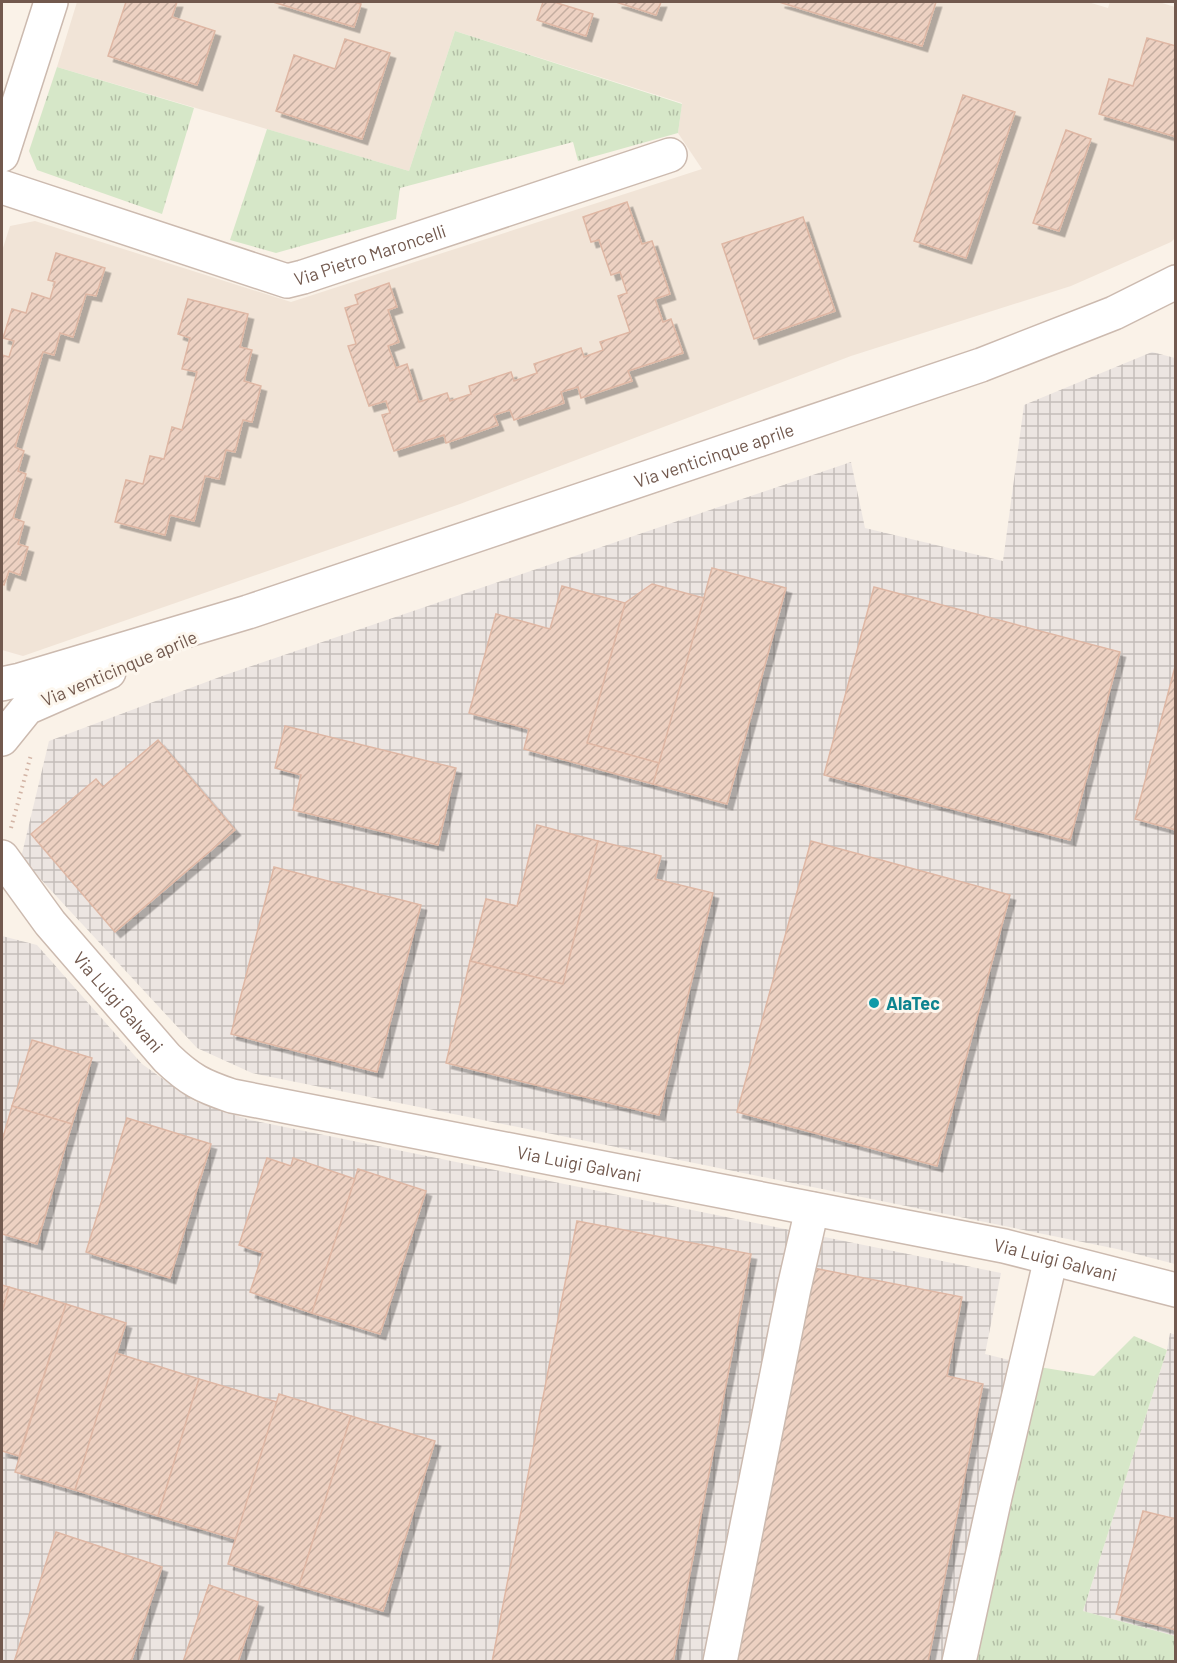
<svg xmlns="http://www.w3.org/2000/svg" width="1177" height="1663" viewBox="0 0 1177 1663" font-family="Barlow,sans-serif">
	<defs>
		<pattern id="industrial-grid" width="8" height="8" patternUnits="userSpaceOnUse" patternTransform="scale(1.5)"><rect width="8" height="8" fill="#ece5e1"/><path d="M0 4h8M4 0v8" fill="none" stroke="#c4bdb9"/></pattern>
		<pattern id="grass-tufts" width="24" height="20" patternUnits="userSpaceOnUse" patternTransform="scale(1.5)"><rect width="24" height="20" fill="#d6e7c8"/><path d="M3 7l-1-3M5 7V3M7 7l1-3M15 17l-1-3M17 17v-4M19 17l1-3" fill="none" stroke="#b2bea5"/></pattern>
		<pattern id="building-hatch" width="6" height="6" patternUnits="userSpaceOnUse" patternTransform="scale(1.5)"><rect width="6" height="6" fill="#edd1c2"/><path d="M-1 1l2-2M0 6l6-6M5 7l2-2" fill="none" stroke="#c4ada0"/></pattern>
		<filter id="shadow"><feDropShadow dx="5.5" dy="5.5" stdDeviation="0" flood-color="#0004"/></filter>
	</defs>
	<rect width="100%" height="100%" fill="#faf2e8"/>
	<polygon fill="#f1e4d7" points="77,2 1088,2 1108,8 1110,2 1159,2 1175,7 1176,237 1171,242 1071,286 851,356 460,504 23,656 2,650 2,251 10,226 35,221 291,302 702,169 678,133 682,103 455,31 409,171 57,67"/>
	<g fill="url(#industrial-grid)">
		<polygon points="1152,352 1175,358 1175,1264 1117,1249 252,1073 197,1048 21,858 49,741 225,675 851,462 865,528 1003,561 1024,405"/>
		<polygon points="2,936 37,945 142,1064 194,1101 250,1120 1001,1273 985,1354 1033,1366 971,1661 2,1661"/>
		<polygon points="1170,1333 1176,1335 1175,1636 1083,1611 1167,1350"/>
	</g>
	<g fill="url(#grass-tufts)">
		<polygon points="455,31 682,104 678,133 578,161 573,142 400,188 396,219 276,253 230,240 267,129 409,171"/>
		<polygon points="57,67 194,108 162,214 37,170 29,151"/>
		<polygon points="1134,1336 1167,1350 1083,1611 1175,1636 1175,1661 971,1662 1033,1366 1094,1376"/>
	</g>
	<g fill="url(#building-hatch)" stroke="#dfb7a4" stroke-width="1.5" filter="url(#shadow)">
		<polygon points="126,2 177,2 172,17 215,31 197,85 108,56"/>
		<polygon points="273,2 354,2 361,4 354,27"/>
		<polygon points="543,2 554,2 593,14 586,36 537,20"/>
		<polygon points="616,2 661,2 656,15"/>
		<polygon points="779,2 936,2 922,46"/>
		<polygon points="1147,38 1176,46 1176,137 1099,114 1109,79 1133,86"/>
		<polygon points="345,39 390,53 362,139 276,111 294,55 335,69"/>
		<polygon points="963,95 1015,112 966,258 914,241"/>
		<polygon points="1066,130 1091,139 1059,231 1033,223"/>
		<polygon points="627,202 642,244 652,241 670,294 655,299 663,322 671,319 683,353 628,371 632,381 581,398 578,387 561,392 564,403 514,420 510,410 494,415 498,425 446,443 444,435 394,451 382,415 390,413 386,401 369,406 348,346 356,344 345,308 358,304 355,295 389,283 397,307 388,310 399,342 388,346 396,368 407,364 419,402 447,393 450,401 471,394 469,386 511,372 514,381 537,373 534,364 581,348 584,357 603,350 600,342 630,332 618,296 627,293 620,272 611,275 599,240 591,242 583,217"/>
		<polygon points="803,217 835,311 754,339 722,244"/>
		<polygon points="56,253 105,268 96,296 86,294 73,337 60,333 54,355 43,352 15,447 24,451 18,471 26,474 13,518 24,522 18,544 28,547 20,575 9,571 4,585 2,584 2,355 9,357 14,341 3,338 12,309 26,313 32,293 50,299 55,282 48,280"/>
		<polygon points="188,299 248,314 240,347 252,350 244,381 261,386 252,422 243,420 235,452 226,450 219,479 205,476 194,521 170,515 165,535 115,522 126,480 143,484 150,456 164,459 172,427 182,430 197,372 182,369 190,338 178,334"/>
		<polygon points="712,568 786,588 727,804 653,784"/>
		<polygon points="652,584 704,598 659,763 587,743 625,603"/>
		<polygon points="562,586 625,603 587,743 659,763 653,784 524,749 529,729 469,713 496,614 550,629"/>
		<polygon points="874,587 1120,652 1070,840 824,775"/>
		<polygon points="1176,663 1176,830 1135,819"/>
		<polygon points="285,726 456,768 438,845 293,810 301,775 275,768"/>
		<polygon points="158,740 235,830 115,932 31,834 96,779 103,787"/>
		<polygon points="537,825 598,841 563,984 470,961 486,899 517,906"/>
		<polygon points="598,841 661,856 655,879 713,893 659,1115 446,1063 470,961 563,984"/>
		<polygon points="811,841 1010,895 937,1166 737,1112"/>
		<polygon points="274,867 421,905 377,1072 231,1034"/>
		<polygon points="32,1040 92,1058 72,1124 12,1106"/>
		<polygon points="12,1106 72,1124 37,1244 2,1234 2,1141"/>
		<polygon points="127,1118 211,1144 170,1278 86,1252"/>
		<polygon points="267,1158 291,1166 293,1158 355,1179 312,1313 250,1292 263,1253 239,1245"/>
		<polygon points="358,1169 426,1191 380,1334 312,1313"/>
		<polygon points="577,1221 751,1254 673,1662 492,1662"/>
		<polygon points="803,1266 962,1297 947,1376 983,1384 928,1662 725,1662"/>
		<polygon points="2,1285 9,1287 2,1313"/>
		<polygon points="9,1287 66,1304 19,1456 2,1451 2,1313"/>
		<polygon points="66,1304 126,1323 75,1490 15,1472"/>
		<polygon points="116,1353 199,1379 158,1516 75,1490"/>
		<polygon points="199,1379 277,1402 236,1539 158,1516"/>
		<polygon points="279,1394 351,1416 299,1586 228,1564"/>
		<polygon points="351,1416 435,1441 383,1611 299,1586"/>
		<polygon points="1143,1511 1176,1519 1176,1630 1116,1614"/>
		<polygon points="56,1532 162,1567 131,1662 14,1662"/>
		<polygon points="209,1585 258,1602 238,1662 183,1662"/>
	</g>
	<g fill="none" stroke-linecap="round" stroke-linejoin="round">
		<defs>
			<g id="minor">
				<polyline points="2,155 51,2"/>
				<path id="s1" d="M2,187l285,94 16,-4 367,-122"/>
				<path id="s2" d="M2,684l18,-4 228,-68 733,-247 133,-52 62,-31"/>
				<polyline points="2,739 27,708 109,672"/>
				<path id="s3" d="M2,857l48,66 117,135c23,22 35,28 65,38l772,150 172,44"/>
				<polyline points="720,1662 794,1288 812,1209"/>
				<polyline points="959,1662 995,1497 1051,1258"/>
			</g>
		</defs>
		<use href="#minor" stroke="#ccbaaf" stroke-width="36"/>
		<polyline stroke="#d2b4a5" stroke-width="4" stroke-dasharray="1.5 4.5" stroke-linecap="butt" points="11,828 31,755"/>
		<use href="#minor" stroke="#fff" stroke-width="33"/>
	</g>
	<circle fill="#0f9aa8" stroke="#fdf7ee" stroke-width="2" cx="874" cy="1003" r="6"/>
	<g text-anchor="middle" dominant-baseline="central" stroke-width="6" stroke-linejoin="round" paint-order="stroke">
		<g font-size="18" fill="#72594e" stroke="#fdf7ee">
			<text stroke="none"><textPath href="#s1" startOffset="387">Via Pietro Maroncelli</textPath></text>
			<text stroke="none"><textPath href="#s2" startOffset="748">Via venticinque aprile</textPath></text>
			<text transform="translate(119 668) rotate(-23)">Via venticinque aprile</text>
			<text stroke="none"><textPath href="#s3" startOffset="186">Via Luigi Galvani</textPath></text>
			<text stroke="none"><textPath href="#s3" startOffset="690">Via Luigi Galvani</textPath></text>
			<text stroke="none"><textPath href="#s3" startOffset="1176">Via Luigi Galvani</textPath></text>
		</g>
		<g font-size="18" font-weight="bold" fill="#0d838f" stroke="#fdf7ee" text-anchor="start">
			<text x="886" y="1003">AlaTec</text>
		</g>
	</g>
	<rect width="1177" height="1663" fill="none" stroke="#72594e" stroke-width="6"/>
</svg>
